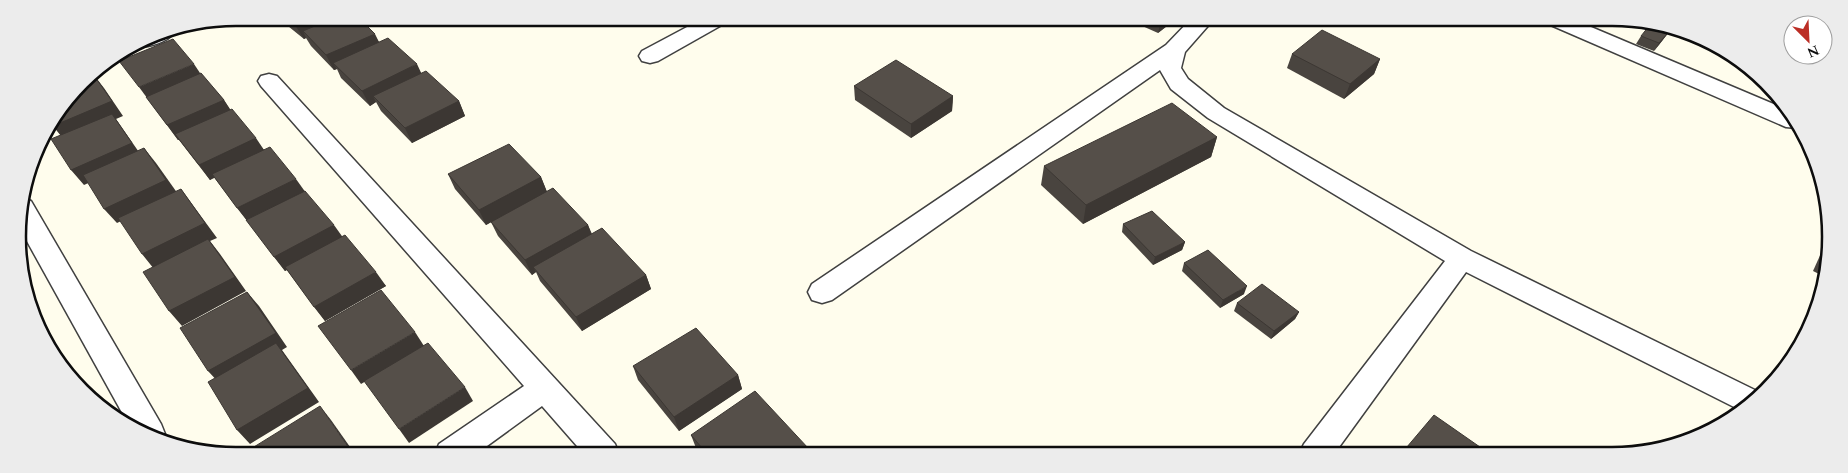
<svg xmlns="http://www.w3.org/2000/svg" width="1848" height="473" viewBox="0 0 1848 473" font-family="Spectral,serif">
	<rect width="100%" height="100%" fill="#fffded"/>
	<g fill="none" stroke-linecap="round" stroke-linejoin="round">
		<defs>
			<g id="street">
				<polygon points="704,18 730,18 727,22 658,61 650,63 642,61 639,56 642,51"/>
				<polygon points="1191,19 1214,19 1185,52 1181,68 1188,79 1224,108 1471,251 1763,394 1740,410 1466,272 1334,454 1299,454 1304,444 1445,261 1208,118 1171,89 1160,70 832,300 822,303 812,300 808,292 812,284 1166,45"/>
				<polygon points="1543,19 1572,19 1788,110 1797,128 1786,127 1546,23"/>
				<path d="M173,30l2,2c-7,10 -29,17 -41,14l19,-12z"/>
				<polygon points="269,74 277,76 615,444 619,454 584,454 542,406 476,454 435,454 439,444 524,386 261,86 258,81 261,76"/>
				<polygon points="24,199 31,201 161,424 165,434 163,439 130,427 18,225"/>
			</g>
		</defs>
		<use href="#street" stroke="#404040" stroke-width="3"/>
		<use href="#street" fill="#fff" fill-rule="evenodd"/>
	</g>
	<g fill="#49443f">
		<polygon points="278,18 359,18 379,42 459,101 465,116 412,143 381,111 376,102 370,106 341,78 337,69 334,70 311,46 306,38 304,39"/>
		<polygon points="939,18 950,18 945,22"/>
		<polygon points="1141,19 1176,19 1158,33 1140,25"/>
		<polygon points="1668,33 1662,41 1654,51 1636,44 1641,36"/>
		<polygon points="1292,54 1380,59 1374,74 1344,99 1287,68"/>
		<polygon points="201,74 224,100 230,110 264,150 304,191 342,237 386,286 325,321 287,270 285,271 214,177 210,180 179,140 178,140 150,102"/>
		<polygon points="854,86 953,96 952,111 911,138 855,100"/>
		<polygon points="1777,96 1785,103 1788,108 1773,102"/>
		<polygon points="1217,137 1211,157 1083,224 1041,185 1044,166"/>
		<polygon points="448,174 541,177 547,192 588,225 592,234 646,275 651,289 582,331 540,281 536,272 532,275 498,236 491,222 486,225 455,189"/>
		<polygon points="1123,224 1185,242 1182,250 1153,265 1122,232"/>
		<polygon points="1827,240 1829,265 1825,277 1813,271"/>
		<polygon points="1184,263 1244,294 1220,308 1182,271"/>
		<polygon points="1237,303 1299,312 1295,319 1271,339 1234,311"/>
		<polygon points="633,366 738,375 742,389 679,431 638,380"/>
		<polygon points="691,435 809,449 810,454 700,454 696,448"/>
	</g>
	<g fill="#3c3733">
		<polygon points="311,18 350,18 303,31 306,38 304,39 295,25"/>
		<polygon points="945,18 950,18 945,22"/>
		<polygon points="1168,19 1176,19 1158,33 1160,25"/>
		<polygon points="1668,33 1662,41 1654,51 1659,43"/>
		<polygon points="375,34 382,48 333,63 337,69 334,70 326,55"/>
		<polygon points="1380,59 1374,74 1344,99 1350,84"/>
		<polygon points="194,64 204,79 150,102 139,87"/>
		<polygon points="417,64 424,79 373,96 376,102 370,106 362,91"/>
		<polygon points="93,74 104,88 123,116 116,119 143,158 84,185 71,170 65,141 53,126"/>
		<polygon points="953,96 952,111 911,138 911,124"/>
		<polygon points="224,100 234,115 178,140 167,125"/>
		<polygon points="459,101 465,116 412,143 405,128"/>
		<polygon points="1217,137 1211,157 1083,224 1086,205"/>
		<polygon points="256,138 266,153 210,180 199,165"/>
		<polygon points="144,148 156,163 178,194 117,223 104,209"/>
		<polygon points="541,177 547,192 486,225 479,210"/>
		<polygon points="296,179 306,193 248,222 237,208"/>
		<polygon points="181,189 217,238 210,241 220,254 246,291 182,326 169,311 154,269 142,254"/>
		<polygon points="334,225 344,239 285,271 274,257"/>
		<polygon points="588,225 593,239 533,267 536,272 532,275 525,260"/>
		<polygon points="1185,242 1182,250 1153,265 1155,257"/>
		<polygon points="376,272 386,286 325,321 314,307"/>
		<polygon points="646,275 651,289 582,331 576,317"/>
		<polygon points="1247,286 1244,294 1220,308 1223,300"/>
		<polygon points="247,292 259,306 287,347 282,350 319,402 250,444 237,430 221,385 208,371"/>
		<polygon points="1299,312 1295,319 1271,339 1274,331"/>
		<polygon points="415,332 424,346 361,384 351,370"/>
		<polygon points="738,375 742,389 679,431 674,417"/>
		<polygon points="465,387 473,401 409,443 399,429"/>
		<polygon points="320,406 331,420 355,454 353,454"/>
		<polygon points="809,449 810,454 803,454"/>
	</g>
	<g fill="#554f49" stroke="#3c3733">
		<polygon points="287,18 311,18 295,25"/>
		<polygon points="334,18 359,18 375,34 326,55 303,31"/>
		<polygon points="1146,19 1168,19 1160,25"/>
		<polygon points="1649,26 1668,33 1659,43 1641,36"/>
		<polygon points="1322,30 1380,59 1350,84 1292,54"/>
		<polygon points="388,38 417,64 362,91 333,63"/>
		<polygon points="173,39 194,64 139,87 119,61"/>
		<polygon points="896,60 953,96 911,124 854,86"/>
		<polygon points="426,71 459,101 405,128 373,96"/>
		<polygon points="201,73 224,100 167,125 146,97"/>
		<polygon points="93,74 112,101 53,126 52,124 90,75"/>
		<polygon points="1172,103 1217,137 1086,205 1044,166"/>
		<polygon points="232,109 256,138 199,165 175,134"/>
		<polygon points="112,114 132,143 71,170 51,139"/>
		<polygon points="509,144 541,177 479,210 448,174"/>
		<polygon points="270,147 296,179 237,208 212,174"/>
		<polygon points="144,148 166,180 104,209 83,175"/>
		<polygon points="553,188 588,225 525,260 491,222"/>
		<polygon points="181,189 205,223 142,254 118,218"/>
		<polygon points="305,191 334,225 274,257 246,220"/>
		<polygon points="1152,211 1185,242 1155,257 1123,224"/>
		<polygon points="602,228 646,275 576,317 533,267"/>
		<polygon points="345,235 376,272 314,307 285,267"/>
		<polygon points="208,239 235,277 169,311 143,272"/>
		<polygon points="1208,250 1247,286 1223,300 1184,263"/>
		<polygon points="1262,284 1299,312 1274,331 1237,303"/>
		<polygon points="381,290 415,332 351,370 318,326"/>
		<polygon points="247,292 276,333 208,371 180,328"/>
		<polygon points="696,328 738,375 674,417 633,366"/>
		<polygon points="276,343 308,388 237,430 208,382"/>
		<polygon points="428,343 465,387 399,429 364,381"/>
		<polygon points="755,391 809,449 803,454 707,454 691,435"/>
		<polygon points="320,406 353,454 251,454 249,450"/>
		<polygon points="1434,415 1490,454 1401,454"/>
	</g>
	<path d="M0 0H1848V473H0ZM236 26H1612A210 210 0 0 1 1822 236V237A210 210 0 0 1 1612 447H236A210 210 0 0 1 26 237V236A210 210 0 0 1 236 26Z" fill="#ececec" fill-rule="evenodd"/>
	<path fill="none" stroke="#0d0d0d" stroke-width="2.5" d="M236 26H1612A210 210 0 0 1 1822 236V237A210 210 0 0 1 1612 447H236A210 210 0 0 1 26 237V236A210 210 0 0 1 236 26Z"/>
	<g transform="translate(1808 40) rotate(156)"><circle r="24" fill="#ffffff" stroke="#9e9e9e"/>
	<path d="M0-4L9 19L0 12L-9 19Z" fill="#bc2e25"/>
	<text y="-8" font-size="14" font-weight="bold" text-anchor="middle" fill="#0d0d0d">N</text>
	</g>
</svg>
